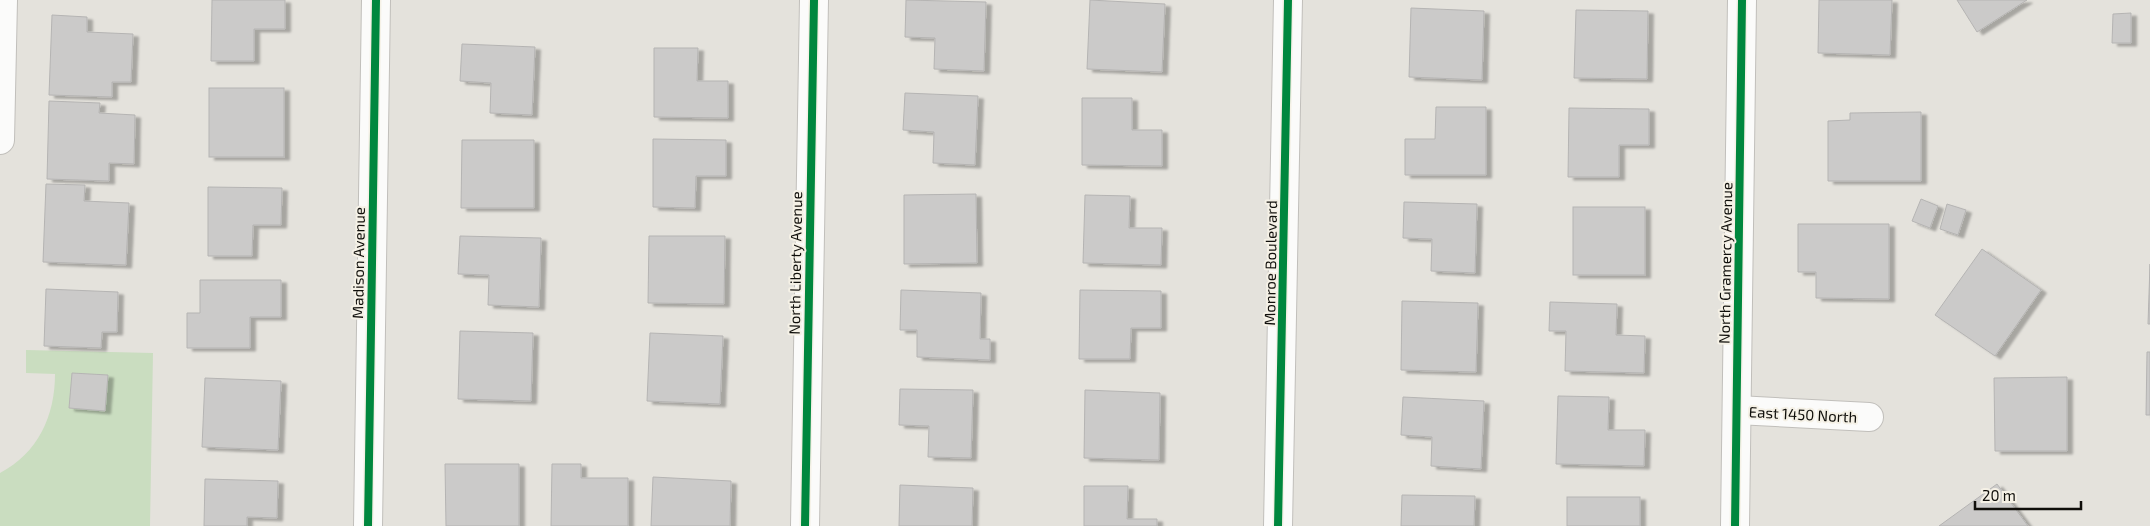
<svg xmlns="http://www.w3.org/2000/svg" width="2150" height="526" viewBox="0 0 2150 526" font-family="'Exo 2',sans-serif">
	<defs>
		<filter id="shadow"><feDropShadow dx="5.5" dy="3" stdDeviation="1" flood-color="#0004"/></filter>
	</defs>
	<rect width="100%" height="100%" fill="#e4e2dc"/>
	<path fill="#caddc0" d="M26,350l127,3 -3,173h-150v-53c38,-20 55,-57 55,-99l-29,-1z"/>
	<g fill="#cbcac9" stroke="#b5b4b3" filter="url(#shadow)">
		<polygon points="212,0 285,0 285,29 254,29 254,61 211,61"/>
		<polygon points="906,0 986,2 984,71 934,69 935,38 905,37"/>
		<polygon points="1090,0 1165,4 1162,72 1087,69"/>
		<polygon points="1819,0 1892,0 1890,55 1818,53"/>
		<polygon points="1957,0 2027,0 1977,32"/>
		<polygon points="1411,8 1484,11 1482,80 1409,77"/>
		<polygon points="1576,10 1648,11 1647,79 1574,78"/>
		<polygon points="2131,13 2131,43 2112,43 2113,14"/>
		<polygon points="52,15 87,17 87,32 133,34 131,82 112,82 112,97 49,95"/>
		<polygon points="462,44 535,47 532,115 490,113 491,83 460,81"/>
		<polygon points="654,48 698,48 697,81 728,81 728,118 654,117"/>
		<rect x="209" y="88" width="75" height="69"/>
		<polygon points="905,93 978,96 975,165 933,163 934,132 903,130"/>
		<polygon points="1082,98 1132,98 1132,130 1162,130 1162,166 1082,165"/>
		<polygon points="49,101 100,103 99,113 135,115 134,164 109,163 109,181 47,179"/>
		<polygon points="1436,107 1486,107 1486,175 1405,175 1405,139 1435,139"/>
		<polygon points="1569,108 1649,109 1649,145 1619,145 1619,177 1568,177"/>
		<polygon points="1921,112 1921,181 1828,181 1828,121 1850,120 1850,113"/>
		<polygon points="653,139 726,140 726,176 696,176 695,208 653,207"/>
		<polygon points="462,140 534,140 534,208 461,208"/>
		<polygon points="46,184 85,185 84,201 129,203 126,265 43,262"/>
		<polygon points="208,187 282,188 281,225 253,225 252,256 208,256"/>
		<polygon points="976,194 977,263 904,264 904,195"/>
		<polygon points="1085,195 1130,196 1129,228 1162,228 1161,265 1083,263"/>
		<polygon points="1921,199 1938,206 1930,228 1912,221"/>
		<polygon points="1404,202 1477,204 1475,273 1431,271 1432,239 1403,238"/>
		<polygon points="1947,204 1966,210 1958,235 1940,229"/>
		<rect x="1573" y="207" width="72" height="68"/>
		<polygon points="1798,224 1889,224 1889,299 1816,298 1816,272 1798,272"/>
		<polygon points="460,236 541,238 539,307 488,305 489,275 458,274"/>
		<polygon points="649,236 725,236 724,304 648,303"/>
		<polygon points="1982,249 2041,290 1995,356 1935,315"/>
		<polygon points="2150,264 2150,324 2148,324"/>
		<polygon points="200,280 281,280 281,317 250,317 250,348 187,348 187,313 200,313"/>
		<polygon points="46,289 118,292 117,332 102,332 101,348 44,346"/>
		<polygon points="901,290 981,293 980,339 990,339 990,360 917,357 917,330 900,330"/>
		<polygon points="1080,290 1161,291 1161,328 1131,328 1130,359 1079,359"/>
		<polygon points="1402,301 1478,303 1476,372 1401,370"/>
		<polygon points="1550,302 1617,304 1616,335 1645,336 1644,373 1565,371 1566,331 1549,331"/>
		<polygon points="460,331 533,333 531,401 458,399"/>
		<polygon points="650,333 723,336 720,404 647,401"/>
		<polygon points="2147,352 2150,352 2150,415 2146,415"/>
		<polygon points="72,373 108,375 105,411 69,408"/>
		<polygon points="2067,377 2067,451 1995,451 1994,378"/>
		<polygon points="205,378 281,381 278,450 202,447"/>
		<polygon points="900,389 973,390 971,458 928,457 929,426 899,425"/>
		<polygon points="1085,390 1160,393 1159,460 1084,458"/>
		<polygon points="1558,396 1609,397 1608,430 1645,430 1644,466 1556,464"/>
		<polygon points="1403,397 1484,401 1481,469 1431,466 1432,437 1401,435"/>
		<polygon points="445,464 519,464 519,526 446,526"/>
		<polygon points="552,464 581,464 581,478 628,478 628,526 551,526"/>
		<polygon points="653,477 731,481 730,526 651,526"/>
		<polygon points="205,479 278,481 277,518 247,517 247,526 204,526"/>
		<polygon points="1997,484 2028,526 1939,526"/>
		<polygon points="900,485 973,488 972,526 899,526"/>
		<polygon points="1084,486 1128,486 1127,519 1157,519 1157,526 1084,526"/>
		<polygon points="1402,495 1475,496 1474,526 1401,526"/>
		<rect x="1567" y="497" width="73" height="29"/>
	</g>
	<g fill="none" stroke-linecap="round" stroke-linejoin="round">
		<defs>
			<g id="street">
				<polyline points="0,140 3,0"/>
				<polyline points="1737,410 1869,417"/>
				<polyline points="368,526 376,0"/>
				<polyline points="805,526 814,0"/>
				<polyline points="1735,526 1742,0"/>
			</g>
			<polyline id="secondary" points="1278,526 1288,0"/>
		</defs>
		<use href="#street" stroke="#c1bfbb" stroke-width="30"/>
		<use href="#secondary" stroke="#c1bfbb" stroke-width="30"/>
		<use href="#street" stroke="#fbfbfa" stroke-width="28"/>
		<use href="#secondary" stroke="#fbfbfa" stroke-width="28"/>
		<defs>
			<g id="cycleway">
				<polyline points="368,526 376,0"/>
				<polyline points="805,526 814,0"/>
				<polyline points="1278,526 1288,0"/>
				<polyline points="1735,526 1742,0"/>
			</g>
		</defs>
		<use href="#cycleway" stroke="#f5f1e6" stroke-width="11"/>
		<use href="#cycleway" stroke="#00873e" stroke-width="8"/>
	</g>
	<g text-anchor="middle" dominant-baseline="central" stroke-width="4" stroke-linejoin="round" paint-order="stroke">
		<g font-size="15" fill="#0f0e0a" stroke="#f5f1e6">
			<text transform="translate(358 263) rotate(-89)">Madison Avenue</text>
			<text transform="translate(795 263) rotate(-89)">North Liberty Avenue</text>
			<text transform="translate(1270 263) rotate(-89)">Monroe Boulevard</text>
			<text transform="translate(1725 263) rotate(-89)">North Gramercy Avenue</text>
			<text transform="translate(1803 414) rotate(3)">East 1450 North</text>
		</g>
	</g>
	<path d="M1975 501v8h106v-8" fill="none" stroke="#0f0e0a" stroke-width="2.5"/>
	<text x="1982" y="501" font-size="15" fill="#0f0e0a" stroke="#f5f1e6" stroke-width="4" paint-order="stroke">20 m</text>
</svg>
